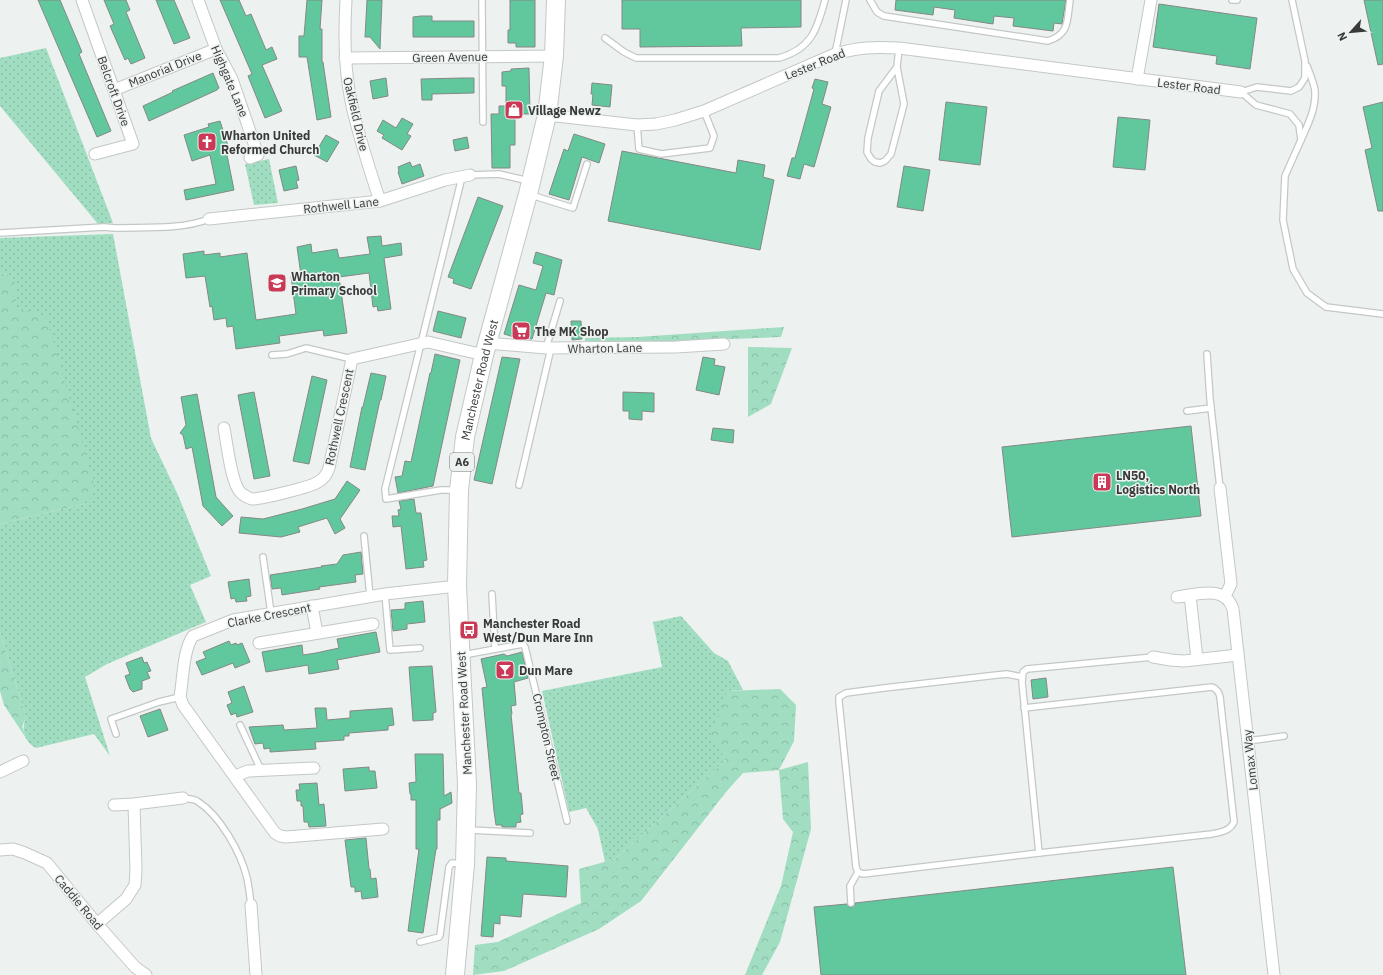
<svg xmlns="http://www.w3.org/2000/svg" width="1383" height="975" viewBox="0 0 1383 975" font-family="'IBM Plex Sans',sans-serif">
	<defs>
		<pattern id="grass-dots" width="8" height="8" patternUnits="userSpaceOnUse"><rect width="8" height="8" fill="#a1ddc0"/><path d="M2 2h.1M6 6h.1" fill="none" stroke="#8bbea6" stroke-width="1.8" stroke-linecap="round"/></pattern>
		<pattern id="forest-crowns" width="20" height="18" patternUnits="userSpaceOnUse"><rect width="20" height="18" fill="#a1ddc0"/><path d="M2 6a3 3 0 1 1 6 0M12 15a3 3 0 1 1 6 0" fill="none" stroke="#8bbea6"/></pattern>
	</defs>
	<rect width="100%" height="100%" fill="#edf2f0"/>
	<g fill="url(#grass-dots)">
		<polygon points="46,48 113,223 98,224 0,106 0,58"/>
		<polygon points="269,159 278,203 254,205 245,164"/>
		<path d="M113,234l38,204 27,57 33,81 -21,9 16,37 -99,42 -22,13 25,79 -16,-22 -58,14c-12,-6 -15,-19 -10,-31l-26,-85v-108l83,-20 -67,-196 -6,-33 -10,-2v-35z"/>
		<polygon points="681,616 714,653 728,661 743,690 727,691 726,760 615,859 605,862 598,829 586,808 569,812 542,691 662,667 653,622"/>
	</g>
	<g fill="url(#forest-crowns)">
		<polygon points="0,273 10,275 17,287 16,308 46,316 94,484 93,496 83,504 0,524"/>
		<polygon points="784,327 781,337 656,342 585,341 585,338 638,337"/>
		<polygon points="748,347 792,348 771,404 748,417"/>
		<polygon points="0,632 26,717 22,726 26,738 4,705 0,691"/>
		<polygon points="780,689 796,705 794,741 779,770 808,762 811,829 780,942 762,975 745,975 781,886 793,832 783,819 779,770 743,773 726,792 641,901 599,929 504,971 473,975 475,945 498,942 581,903 579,869 615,859 726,760 710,736 727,691"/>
	</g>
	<g fill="#60c89c" stroke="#848886">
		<polygon points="38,0 60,0 82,52 79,54 111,131 97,137"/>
		<polygon points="104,0 126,0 130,10 126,12 145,58 131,64 128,58 125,60 110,26 114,24"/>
		<polygon points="156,0 174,0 190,38 174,44"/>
		<polygon points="220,0 239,0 246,16 251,14 266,50 272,47 277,59 262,65 282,111 265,118 248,76 252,74"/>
		<polygon points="307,0 322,0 320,29 322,29 322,62 323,62 331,117 317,120 307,57 299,57 299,36 304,36"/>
		<polygon points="367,0 382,0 380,49 370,37 365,37"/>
		<polygon points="510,0 535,0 535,47 516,47 516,43 508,43 508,30 510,30"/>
		<polygon points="622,0 801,0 801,27 741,28 742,46 640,47 640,29 622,29"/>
		<polygon points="896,0 1066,0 1062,24 1054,23 1053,31 1013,26 1014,18 994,16 993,24 954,18 955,10 934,7 933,15 895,10"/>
		<polygon points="1364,0 1383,0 1383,64 1378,65"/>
		<polygon points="1159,4 1257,18 1250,69 1216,64 1217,56 1153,47"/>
		<polygon points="421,16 432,16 432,21 474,21 474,37 413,37 413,17"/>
		<polygon points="529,68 530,114 519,114 519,116 515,116 515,145 510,145 510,168 492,168 491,114 499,114 499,106 506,106 506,86 502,86 502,72 511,71 511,69"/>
		<polygon points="213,73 219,88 217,90 149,121 143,106 173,92 172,91"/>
		<polygon points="386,78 388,96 373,99 370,81"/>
		<polygon points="462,78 474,78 474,93 432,94 432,100 422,100 421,79"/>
		<polygon points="815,79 828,82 822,104 831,107 814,167 804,164 800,179 787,176 792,158 795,158 814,89 812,88"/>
		<polygon points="592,83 612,85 610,107 592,105 593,94 591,94"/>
		<polygon points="946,102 987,107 980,165 939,160"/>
		<polygon points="1383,102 1383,211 1378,211 1365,150 1372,148 1363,107"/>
		<polygon points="1118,117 1150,120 1145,170 1113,167"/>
		<polygon points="402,118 413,124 407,134 411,136 402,150 382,138 384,135 377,131 383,120 396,128"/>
		<polygon points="220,121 229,149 226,150 234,190 186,200 184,190 216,184 210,155 192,161 184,135 209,127 208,124"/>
		<polygon points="574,134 605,144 599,163 582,157 569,200 549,194 564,149 568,151"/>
		<polygon points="326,135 339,142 327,162 314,155"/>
		<polygon points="467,137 469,148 455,151 453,140"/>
		<polygon points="622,151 736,173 738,160 765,165 763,177 774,180 760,250 608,221"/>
		<polygon points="410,162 412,167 420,164 424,176 402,184 398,172 399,171 398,167"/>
		<polygon points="296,166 299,180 296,181 298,188 284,191 279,170"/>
		<polygon points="904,166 930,170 923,211 897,207"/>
		<polygon points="478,197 503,206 471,289 453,283 454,279 448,277"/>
		<polygon points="381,236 382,246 401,243 402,255 384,258 391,309 378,311 377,306 373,307 369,273 339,277 347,333 324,336 323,330 279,336 280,343 236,349 233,326 227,327 226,318 214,320 212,306 210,307 205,276 186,278 183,254 204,251 204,255 220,253 220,257 247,253 256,320 296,314 291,276 301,275 297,247 311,244 312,253 337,249 339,258 370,254 367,237"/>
		<polygon points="536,252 562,260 554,295 546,293 532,339 514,337 504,334 519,285 536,290 543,266 533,263"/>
		<polygon points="438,311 466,318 461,338 433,331"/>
		<polygon points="571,321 581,321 582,339 572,340"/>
		<polygon points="435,354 460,360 433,486 398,493 395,477 402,476 405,461 411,462 430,373 431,373"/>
		<polygon points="502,357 520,359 492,484 474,480"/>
		<polygon points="703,357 715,359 714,365 725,367 719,395 696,390"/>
		<polygon points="371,373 386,376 381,400 380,400 365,470 350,467 362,407 363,407"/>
		<polygon points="312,376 327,380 309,464 293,461"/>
		<polygon points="254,392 270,476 254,479 238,395"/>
		<polygon points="623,392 654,393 654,412 642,411 642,420 629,419 629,411 623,411"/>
		<polygon points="197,394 216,497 233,516 222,526 203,506 192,447 186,449 183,435 180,433 186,425 181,397"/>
		<polygon points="1191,426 1201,516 1012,537 1002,447"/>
		<polygon points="713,428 734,430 733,443 711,440"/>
		<polygon points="347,481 360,490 340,519 345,528 335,534 327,518 298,527 300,532 281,537 239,533 241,517 263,519 302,509 335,499"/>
		<polygon points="414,499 416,513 421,513 427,560 423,561 424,567 406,569 401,526 393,527 392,516 399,516 398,510 401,509 399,501"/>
		<polygon points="361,552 363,574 355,575 356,582 319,587 320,589 282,595 281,588 272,589 270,575 322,567 321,566 337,564 343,555"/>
		<polygon points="249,579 251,596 246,597 247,601 236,602 235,598 231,599 228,582"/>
		<polygon points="423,601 425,622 407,624 407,629 393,631 391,610 405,609 405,603"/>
		<polygon points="376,632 380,652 337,660 339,669 309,674 308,665 266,672 262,652 302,645 303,655 316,653 339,648 337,639"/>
		<polygon points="229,641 231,645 236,643 237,645 242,643 250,662 235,668 233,663 202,675 196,662 206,658 203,652"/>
		<polygon points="522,652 528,678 514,682 516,705 511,706 512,714 511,714 519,793 521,793 523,814 520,815 521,822 516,823 516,827 502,827 502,825 496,825 494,811 482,688 487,687 481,659 504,654 507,656"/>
		<polygon points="142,657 144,663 147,662 151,671 147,672 150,678 142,681 142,689 133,692 130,689 125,676 130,674 126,663"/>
		<polygon points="432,666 436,712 433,713 433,720 413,721 409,667"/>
		<polygon points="1046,678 1048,697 1033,699 1031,680"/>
		<polygon points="244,686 253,712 237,717 236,713 231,715 227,705 232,703 228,692"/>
		<polygon points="315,708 326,708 327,720 350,718 350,711 392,708 394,725 388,726 388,730 349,733 349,736 344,736 344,740 315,742 316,749 270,752 270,748 264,749 263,743 255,744 249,727 283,725 284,730 317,728"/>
		<polygon points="160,709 168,730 148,737 140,716"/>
		<polygon points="415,754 443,754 444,796 451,792 452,803 440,809 440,820 437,820 437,849 436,849 423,933 408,931 419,849 416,849 416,800 411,800 411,794 410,794 409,783 416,782"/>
		<polygon points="369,767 369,771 375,771 377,788 345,791 343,769"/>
		<polygon points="317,783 319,805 324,804 326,826 309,827 308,822 304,822 303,806 301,806 301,801 297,801 296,790 300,790 299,784"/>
		<polygon points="366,838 369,869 370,869 371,879 376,878 378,897 362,899 361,891 355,892 355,887 351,887 345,840"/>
		<polygon points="487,857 506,858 506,861 568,866 566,897 523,894 521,917 500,915 500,924 494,923 493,937 481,936"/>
		<polygon points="1173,867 1186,975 821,975 814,907 847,904 849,907 852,907 855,905 855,903"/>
	</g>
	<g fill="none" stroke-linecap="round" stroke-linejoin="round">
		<defs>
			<g id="lane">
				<polyline points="482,0 483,122"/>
				<path d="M870,0l7,12 7,4 164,25c22,-7 19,-21 22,-41"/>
				<polyline points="1232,0 1237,0"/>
				<polyline points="1292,0 1305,61 1305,78 1299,87 1291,91 1257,87 1241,92 1256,105 1290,114 1299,125 1301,140 1285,176 1283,220 1293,269 1307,293 1326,307 1383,314"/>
				<path d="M605,38l19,14 12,6h143c32,-9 38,-28 46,-58"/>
				<polyline points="835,54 846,0"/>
				<polyline points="897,67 879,91 868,138 867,152 871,159 875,162 880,163 885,161 891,154 904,104 897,67 899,48"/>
				<polyline points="637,125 639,149 661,154 710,148 714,136 704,111"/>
				<path d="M1301,140c7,-16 15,-31 14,-49 -1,-8 -5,-17 -8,-25"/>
				<polyline points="470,175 499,174 529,181"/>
				<polyline points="531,195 573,208 587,164"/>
				<path d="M0,233l104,-6 11,1c29,-1 66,2 94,-9"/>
				<polyline points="546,348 560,301"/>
				<polyline points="1207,354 1210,399 1220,488"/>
				<polyline points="272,355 287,354 306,348 352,359"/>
				<polyline points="1187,411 1211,408"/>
				<polyline points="519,485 551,348"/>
				<polyline points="456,490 441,490 386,499 385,489 462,177"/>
				<polyline points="364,536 370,596"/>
				<polyline points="263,557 271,613"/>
				<polyline points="385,594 390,650 420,648"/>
				<polyline points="492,594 495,649"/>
				<polyline points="463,655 523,644 525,647 567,821"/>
				<polyline points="240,725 261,770"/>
				<polyline points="116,734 111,719 159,702 180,697"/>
				<polyline points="1248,741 1284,736"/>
				<path d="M183,798c4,1 11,1 14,3 23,14 44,52 50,77 2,9 3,18 4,27"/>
				<polyline points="469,830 530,833"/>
				<polyline points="1039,853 1022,682 1023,672 1027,669 1153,657"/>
				<path d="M858,872l5,2 176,-21 173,-19c9,-2 18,-3 22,-12l-14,-125c-1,-5 -3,-8 -8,-10l-188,21"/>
				<polyline points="851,903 850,886 858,872 856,867 839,702 839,697 846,693 884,688 997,675 1007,674 1022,677"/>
				<polyline points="420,942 439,937 440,935 449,867 452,863 462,864"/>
			</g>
			<g id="street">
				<polyline points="82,0 133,144 95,154"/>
				<polyline points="198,0 216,49 232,79 258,155 250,158"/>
				<path d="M346,0c-2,34 -2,68 5,101 7,34 18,67 29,100"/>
				<polyline points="345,58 554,56"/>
				<polyline points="1137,79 1151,0"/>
				<polyline points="114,90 216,49"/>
				<path d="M547,115l90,10 19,-1 19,-4 29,-9 131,-57c25,-7 38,-7 64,-6l342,44"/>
				<polyline points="209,219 380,201 445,180 470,175"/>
				<polyline points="487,343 546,348 676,347 724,344"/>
				<path d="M224,428c3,15 7,56 17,65 4,3 7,5 11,6 9,0 59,-12 66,-17 6,-3 9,-8 11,-14l23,-109 76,-17 56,13"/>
				<polyline points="1220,488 1231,584 1225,596"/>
				<polyline points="1190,595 1197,659"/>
				<path d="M1177,597c19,-2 48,-13 56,12l41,366"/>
				<polyline points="312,606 317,633"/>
				<polyline points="259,643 373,624"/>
				<polyline points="1153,657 1171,660 1184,661 1238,655"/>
				<polyline points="0,772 23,761"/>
				<polyline points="235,776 248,771 314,768"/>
				<polyline points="114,805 134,804 183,798"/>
				<path d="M383,829l-97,8 -6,-1 -5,-3 -92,-128 -3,-8 1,-7c2,-15 3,-42 12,-54l40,-16 152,-26 72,-8"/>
				<polyline points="0,850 13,849 25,853 47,863 97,924 135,967 146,975"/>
				<polyline points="251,905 256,975"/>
				<polyline points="97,924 126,899 135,885 136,870 134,804"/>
			</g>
			<g id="primary">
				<path id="s1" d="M455,975l10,-111 2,-80 -10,-198 2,-96 6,-53 19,-82 44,-161 19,-79 7,-59 2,-56"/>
			</g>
		</defs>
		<use href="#lane" stroke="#c3c8c6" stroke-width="8"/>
		<use href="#street" stroke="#c3c8c6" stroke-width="13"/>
		<use href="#primary" stroke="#c3c8c6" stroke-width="20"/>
		<use href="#lane" stroke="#fff" stroke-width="5.5"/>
		<use href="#street" stroke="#fff" stroke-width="11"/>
		<use href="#primary" stroke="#fff" stroke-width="18"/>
	</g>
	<defs>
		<symbol id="shop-square" viewBox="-11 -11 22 22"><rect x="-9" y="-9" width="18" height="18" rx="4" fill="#ca3a56" stroke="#edf2f0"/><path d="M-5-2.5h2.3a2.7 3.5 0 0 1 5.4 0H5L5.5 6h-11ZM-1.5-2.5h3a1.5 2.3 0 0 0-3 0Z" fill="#fff"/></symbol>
		<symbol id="church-square" viewBox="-11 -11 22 22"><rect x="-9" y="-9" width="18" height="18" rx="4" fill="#ca3a56" stroke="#edf2f0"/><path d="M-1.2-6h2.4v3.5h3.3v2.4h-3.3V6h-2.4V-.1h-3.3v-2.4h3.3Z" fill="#fff"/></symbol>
		<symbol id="school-square" viewBox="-11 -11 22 22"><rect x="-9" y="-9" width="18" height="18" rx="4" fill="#ca3a56" stroke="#edf2f0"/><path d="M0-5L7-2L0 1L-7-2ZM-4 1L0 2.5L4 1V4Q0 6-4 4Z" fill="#fff"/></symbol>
		<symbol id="supermarket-square" viewBox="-11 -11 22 22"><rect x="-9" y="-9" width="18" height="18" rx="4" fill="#ca3a56" stroke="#edf2f0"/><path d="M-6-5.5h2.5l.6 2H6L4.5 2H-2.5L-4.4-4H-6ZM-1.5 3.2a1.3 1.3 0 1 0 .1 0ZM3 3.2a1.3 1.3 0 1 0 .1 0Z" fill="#fff"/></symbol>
		<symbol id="building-square" viewBox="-11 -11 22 22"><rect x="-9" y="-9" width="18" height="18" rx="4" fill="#ca3a56" stroke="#edf2f0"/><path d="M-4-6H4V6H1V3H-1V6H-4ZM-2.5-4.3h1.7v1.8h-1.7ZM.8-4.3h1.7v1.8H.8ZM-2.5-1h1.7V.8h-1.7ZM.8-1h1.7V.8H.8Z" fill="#fff"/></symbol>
		<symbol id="bus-square" viewBox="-11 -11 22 22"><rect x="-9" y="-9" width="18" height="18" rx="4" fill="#ca3a56" stroke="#edf2f0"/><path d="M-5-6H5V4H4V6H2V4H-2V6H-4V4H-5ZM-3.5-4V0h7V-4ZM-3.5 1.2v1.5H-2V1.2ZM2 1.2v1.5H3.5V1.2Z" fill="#fff"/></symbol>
		<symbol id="bar-square" viewBox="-11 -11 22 22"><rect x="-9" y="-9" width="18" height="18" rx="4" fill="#ca3a56" stroke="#edf2f0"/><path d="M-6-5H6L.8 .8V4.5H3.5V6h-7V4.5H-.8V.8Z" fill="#fff"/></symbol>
	</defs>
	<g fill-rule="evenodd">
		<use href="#shop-square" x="503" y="99" width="22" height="22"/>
		<use href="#church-square" x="196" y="131" width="22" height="22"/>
		<use href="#school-square" x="266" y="272" width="22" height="22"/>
		<use href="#supermarket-square" x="510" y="320" width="22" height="22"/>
		<use href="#building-square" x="1091" y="471" width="22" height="22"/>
		<use href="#bus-square" x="458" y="619" width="22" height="22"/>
		<use href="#bar-square" x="494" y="659" width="22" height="22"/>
	</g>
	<g text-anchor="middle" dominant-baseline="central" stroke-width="3" stroke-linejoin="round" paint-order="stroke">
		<rect fill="#edf2f0" stroke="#6e7170" stroke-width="1" x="450" y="453" width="24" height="18" rx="3"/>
		<g font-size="11" font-weight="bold" fill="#383a39">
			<text x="462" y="462">A6</text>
		</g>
		<g font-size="12" fill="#383a39" stroke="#edf2f0">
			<text transform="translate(450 57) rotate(-1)">Green Avenue</text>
			<text transform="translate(815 64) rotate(-22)">Lester Road</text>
			<text transform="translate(165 69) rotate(-22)">Manorial Drive</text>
			<text transform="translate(230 81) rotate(67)">Highgate Lane</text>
			<text transform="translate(1189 86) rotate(7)">Lester Road</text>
			<text transform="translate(114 91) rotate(70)">Belcroft Drive</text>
			<text transform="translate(356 114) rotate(77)">Oakfield Drive</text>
			<text transform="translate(341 205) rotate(-6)">Rothwell Lane</text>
			<text transform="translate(605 348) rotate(-1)">Wharton Lane</text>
			<text stroke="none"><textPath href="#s1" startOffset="598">Manchester Road West</textPath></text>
			<text transform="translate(339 417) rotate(-78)">Rothwell Crescent</text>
			<text transform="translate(269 615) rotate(-11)">Clarke Crescent</text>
			<text transform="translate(464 713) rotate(-93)">Manchester Road West</text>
			<text transform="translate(547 737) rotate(77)">Crompton Street</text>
			<text transform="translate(1250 760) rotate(-96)">Lomax Way</text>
			<text transform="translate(79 902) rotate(50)">Caddie Road</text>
		</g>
		<g font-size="12" font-weight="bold" fill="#383a39" stroke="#edf2f0" text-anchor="start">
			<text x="528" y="110">Village Newz</text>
			<text x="221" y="135">Wharton United<tspan x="221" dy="14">Reformed Church</tspan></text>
			<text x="291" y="276">Wharton<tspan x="291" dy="14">Primary School</tspan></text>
			<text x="535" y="331">The MK Shop</text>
			<text x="1116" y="475">LN50,<tspan x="1116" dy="14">Logistics North</tspan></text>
			<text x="483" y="623">Manchester Road<tspan x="483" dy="14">West/Dun Mare Inn</tspan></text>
			<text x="519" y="670">Dun Mare</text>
		</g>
	</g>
	<g transform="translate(1351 32) rotate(243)" stroke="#edf2f0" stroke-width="3" paint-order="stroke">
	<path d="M0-3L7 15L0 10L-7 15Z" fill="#383a39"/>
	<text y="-6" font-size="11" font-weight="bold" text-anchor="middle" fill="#383a39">N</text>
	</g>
</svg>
